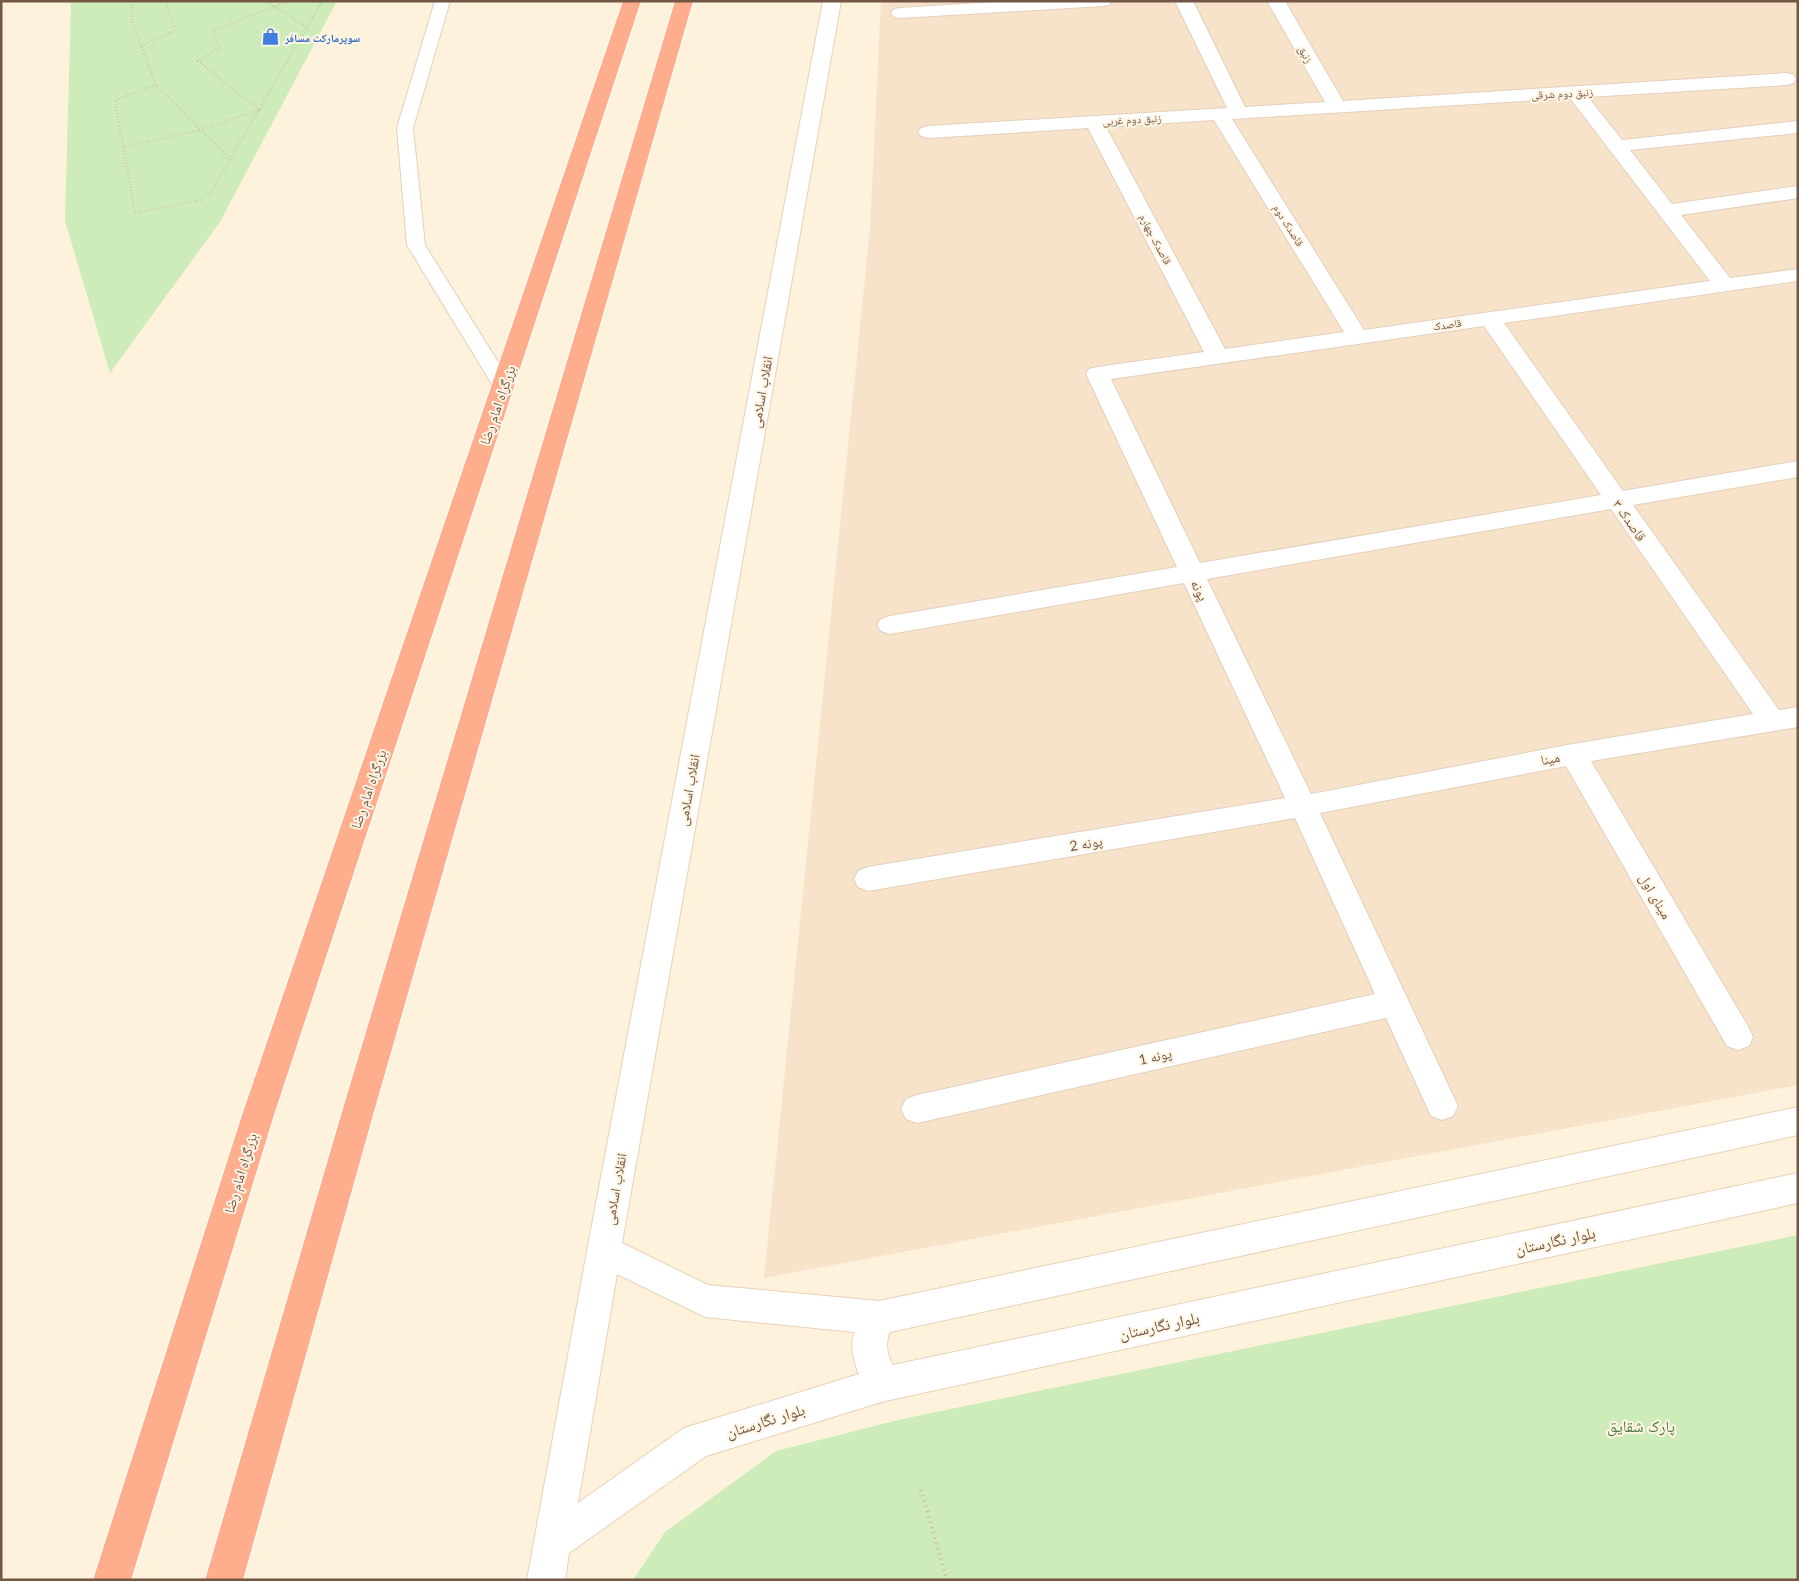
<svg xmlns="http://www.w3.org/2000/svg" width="1799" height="1581" viewBox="0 0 1799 1581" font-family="Lato,'Noto Naskh Arabic',sans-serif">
	<rect width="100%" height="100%" fill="#fef2dc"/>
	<polygon fill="#f6e3ca" points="881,1 1798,1 1798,1085 764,1278 870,228"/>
	<g fill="#cdecba">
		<polygon points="71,1 337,1 220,222 110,373 65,221"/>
		<polygon points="1798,1235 1798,1580 633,1580 665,1532 776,1451 902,1419"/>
	</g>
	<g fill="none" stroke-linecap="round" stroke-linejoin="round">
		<defs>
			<polygon id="lane" points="435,1 450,1 413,128 425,245 513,386 510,390 503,392 496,390 493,386 407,245 397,128"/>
			<g id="street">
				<polygon points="1010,1 1112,1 1109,5 1103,6 900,18 894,17 891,13 894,9 900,8"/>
				<path d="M1175,1h18l52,106 80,-5 -58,-101h18l58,100 444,-28 7,2 2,4 -2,4 -7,2 -199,12 34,43 176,-19v12l-168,17 42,54 126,-18v12l-117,17 49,63 68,-9v12l-294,42 119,168 175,-30v16l-165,28 146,205 19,-3v20l-207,34 158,267 4,9 -4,9 -11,4 -11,-4 -161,-280 -246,47 138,293 -5,10 -11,4 -11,-4 -45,-98 -469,105 -11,-4 -5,-10 5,-10 11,-4 458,-101 -80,-176 -427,73 -10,-4 -4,-8 4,-8 10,-4 417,-69 -101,-215 -294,51 -9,-3 -4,-6 4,-6 9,-3 287,-49 -91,-193 3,-5 8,-2 107,-15 -116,-224 -160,10 -7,-2 -3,-4 3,-4 7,-2 299,-18zM1570,98l140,183 -346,49 -132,-211zM1214,120l130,212 -119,17 -119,-222zM1484,326l117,169 -401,68 -89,-184zM1611,509l142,205 -180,30 -262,50 -104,-215z"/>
			</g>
			<path id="secondary" d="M823,1h18l-219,1242 86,42 171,16 919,-194v28l-908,197c-5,11 -3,23 3,33l905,-192v30l-913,198 -179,55 -137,97 -4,27h-38l60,-329zM617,1274l88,43 150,15c-6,13 -1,30 4,42l-175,54 -106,75z"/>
			<g id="highway">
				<polygon points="623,1 641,1 274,1115 131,1580 93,1580 242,1115"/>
				<polygon points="675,1 693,1 373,1115 243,1580 205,1580 341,1115"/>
			</g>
		</defs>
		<use href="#lane" stroke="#e4cfbb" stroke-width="2"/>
		<use href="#street" stroke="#e4cfbb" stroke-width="2"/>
		<use href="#secondary" stroke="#ead0b7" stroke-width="2"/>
		<use href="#highway" stroke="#fff" stroke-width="2"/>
		<g stroke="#d9b196" stroke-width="2.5" stroke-dasharray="0.5 2.5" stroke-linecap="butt">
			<polyline points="131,1 132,21 156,85 231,160"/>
			<polyline points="265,1 307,27"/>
			<polyline points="141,46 176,30 165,1"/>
			<polyline points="156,85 115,100 135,213 201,200"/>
			<polyline points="123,147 200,130 259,110 198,61 220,48 212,31 288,1"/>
			<polyline points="209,196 322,1"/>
		</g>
		<polyline stroke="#d9b196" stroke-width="4" stroke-dasharray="1 4.5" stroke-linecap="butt" points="921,1490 947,1580"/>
		<use href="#lane" fill="#fff" fill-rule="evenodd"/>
		<use href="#street" fill="#fff" fill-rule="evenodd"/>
		<use href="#secondary" fill="#fff" fill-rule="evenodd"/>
		<use href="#highway" fill="#fead8d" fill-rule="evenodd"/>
	</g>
	<defs>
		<symbol id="shop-bare" viewBox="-9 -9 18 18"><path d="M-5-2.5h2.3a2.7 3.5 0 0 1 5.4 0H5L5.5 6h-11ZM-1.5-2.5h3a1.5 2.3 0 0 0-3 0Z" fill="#3f7fe0" stroke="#fff5e4" stroke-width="2.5" paint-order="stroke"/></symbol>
	</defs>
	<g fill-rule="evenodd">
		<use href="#shop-bare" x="258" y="24" width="25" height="25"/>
	</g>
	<g text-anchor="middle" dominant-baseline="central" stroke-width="4" stroke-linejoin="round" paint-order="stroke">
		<g font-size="11" font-weight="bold" fill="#366cbe" stroke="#fff5e4" text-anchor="start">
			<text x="285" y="37">سوپرمارکت مسافر</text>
		</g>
		<g font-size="11" fill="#745644" stroke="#fff5e4">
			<text transform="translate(1306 54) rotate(60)">زنبق</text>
			<text transform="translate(1562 93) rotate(-3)">زنبق دوم شرقی</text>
			<text transform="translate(1132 119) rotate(-3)">زنبق دوم غربی</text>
			<text transform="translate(1289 225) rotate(58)">قاصدک دوم</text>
			<text transform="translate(1156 239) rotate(62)">قاصدک چهارم</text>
			<text transform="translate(1447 324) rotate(-8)">قاصدک</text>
		</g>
		<g font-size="14" fill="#745644" stroke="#fff5e4">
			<text transform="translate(761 392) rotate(-80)">انقلاب اسلامی</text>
			<text transform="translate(497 405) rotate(-71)">بزرگراه امام رضا</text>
			<text transform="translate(1630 520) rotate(55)">قاصدک ۳</text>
			<text transform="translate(1200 590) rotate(64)">پونه</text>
			<text transform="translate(1550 758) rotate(-11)">مینا</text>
			<text transform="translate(368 789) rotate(-71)">بزرگراه امام رضا</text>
			<text transform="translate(688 790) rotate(-80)">انقلاب اسلامی</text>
			<text transform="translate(1086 843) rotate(-10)">پونه 2</text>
			<text transform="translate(1656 896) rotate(60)">مینای اول</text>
			<text transform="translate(1155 1056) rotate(-13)">پونه 1</text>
			<text transform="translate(240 1173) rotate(-73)">بزرگراه امام رضا</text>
			<text transform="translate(615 1189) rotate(-80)">انقلاب اسلامی</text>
		</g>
		<g font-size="16" fill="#745644" stroke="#fff5e4">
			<text transform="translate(1555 1240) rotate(-12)">بلوار نگارستان</text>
			<text transform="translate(1159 1325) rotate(-12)">بلوار نگارستان</text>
			<text transform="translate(765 1420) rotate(-17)">بلوار نگارستان</text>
		</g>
		<g font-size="16" fill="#4c7b3b" stroke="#fff5e4">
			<text x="1641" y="1425">پارک شقایق</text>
		</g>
	</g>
	<rect width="1799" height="1581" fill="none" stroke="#745644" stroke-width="5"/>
</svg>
